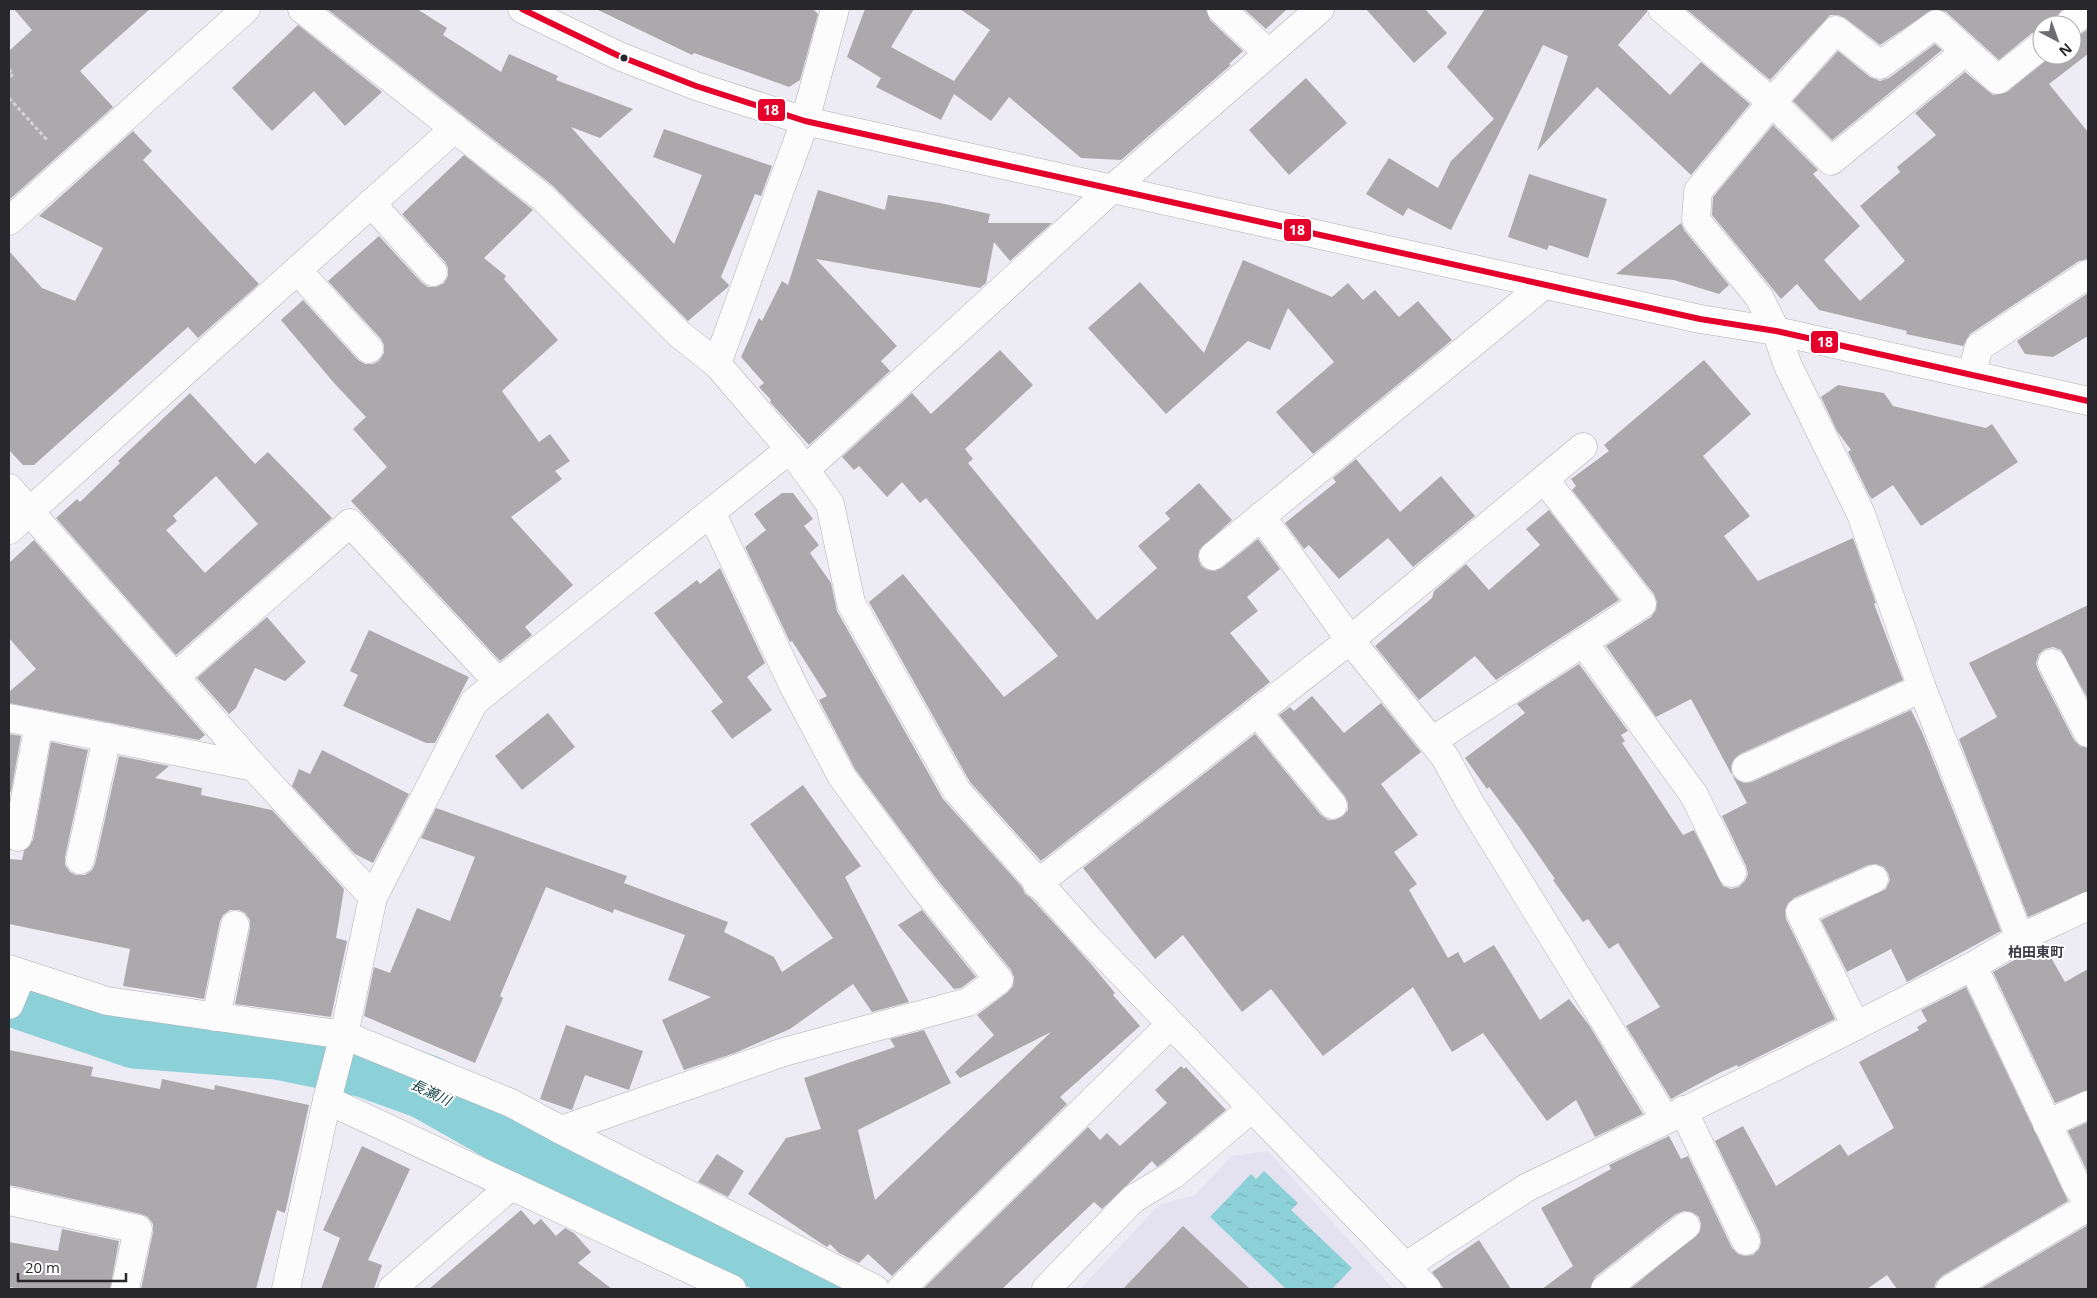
<svg xmlns="http://www.w3.org/2000/svg" width="2097" height="1298" viewBox="0 0 2097 1298" font-family="'Open Sans','Noto Sans JP',sans-serif">
	<defs>
		<pattern id="water-ripples" width="26" height="14" patternUnits="userSpaceOnUse" patternTransform="scale(1.25)"><rect width="26" height="14" fill="#8cd0d8"/><path d="M2 4q2-2 4 0t4 0M15 11q2-2 4 0t4 0" fill="none" stroke="#79b3ba"/></pattern>
	</defs>
	<rect width="100%" height="100%" fill="#edecf4"/>
	<polygon fill="#e4e1f0" points="1268,1151 1393,1289 1080,1289 1159,1205 1195,1195 1232,1156"/>
	<polygon fill="url(#water-ripples)" points="1264,1171 1298,1203 1291,1210 1352,1268 1332,1289 1286,1289 1210,1217 1251,1174 1256,1179"/>
	<g fill="none" stroke-linecap="round" stroke-linejoin="round">
		<polyline stroke="#8cd0d8" stroke-width="65" points="9,993 135,1036 277,1047 365,1065 426,1087 560,1163 710,1230 822,1289"/>
	</g>
	<g fill="#aca9ad" fill-rule="evenodd">
		<polygon points="14,9 150,9 80,71 113,107 9,200 9,51 32,30"/>
		<polygon points="327,9 417,9 447,28 443,35 501,72 509,54 558,76 556,80 633,109 600,138 571,127 674,244 702,175 653,157 664,129 772,166 761,196 755,194 721,277 729,285 728,287 688,321 552,185"/>
		<polygon points="596,9 813,9 818,14 800,80 789,87 694,53 692,55"/>
		<polygon points="865,9 914,9 891,47 954,81 990,30 960,9 1206,9 1210,20 1243,51 1229,64 1231,65 1121,160 1081,158 1009,97 991,121 954,94 941,120 876,87 881,78 847,57"/>
		<polygon points="1244,9 1287,9 1266,29"/>
		<polygon points="1366,9 1425,9 1447,33 1414,63"/>
		<polygon points="1485,9 1647,9 1647,12 1618,45 1670,95 1701,62 1750,104 1691,175 1597,87 1537,151 1568,56 1543,45 1451,230 1408,208 1403,216 1366,194 1389,158 1438,188 1451,161 1494,119 1447,67"/>
		<polygon points="1686,9 1933,9 1880,45 1845,18 1838,15 1830,15 1770,80"/>
		<polygon points="1937,9 2063,9 2054,19 2053,25 2042,25 2042,30 2032,33 1999,60 1946,12"/>
		<polygon points="298,25 382,92 345,126 314,91 272,131 232,88"/>
		<polygon points="2088,29 2088,54 2049,84 2088,132 2088,259 2079,261 1970,334 1963,346 1906,334 1907,331 1819,310 1797,284 1781,299 1712,215 1713,197 1773,125 1818,170 1813,174 1860,226 1824,260 1860,301 1905,261 1860,206 1900,172 1897,167 1936,135 1915,113 1965,72 1993,95 2007,92 2053,55 2072,55 2072,40"/>
		<polygon points="1935,44 1942,50 1832,140 1793,101 1838,51 1870,77 1880,81 1889,78"/>
		<polygon points="1306,78 1347,123 1289,175 1249,130"/>
		<polygon points="133,131 152,151 143,160 259,284 198,338 188,327 34,465 23,465 9,450 9,251 42,288 75,301 103,248 39,216"/>
		<polygon points="464,155 533,210 484,258 506,276 504,279 558,340 502,391 539,442 550,434 570,461 555,471 562,479 511,517 573,585 525,627 532,635 500,661 351,501 387,467 353,429 366,417 334,383 281,320 303,300 358,360 365,364 373,364 379,361 384,353 384,345 381,339 328,281 379,236 422,283 428,287 436,287 444,283 448,276 448,268 445,262 402,214"/>
		<polygon points="1529,174 1607,199 1588,258 1549,245 1547,250 1508,237"/>
		<polygon points="818,190 885,210 888,195 940,203 990,214 988,223 1052,223 1010,261 994,242 986,283 980,288 816,259 897,346 881,361 890,371 809,445 770,402 771,400 759,387 764,383 741,357 759,318 762,321 782,281 788,285"/>
		<polygon points="1681,223 1684,230 1729,285 1719,294 1674,280 1616,274"/>
		<polygon points="1243,260 1332,297 1348,283 1363,300 1375,290 1399,317 1418,301 1452,340 1313,454 1276,412 1334,362 1288,308 1270,350 1248,341 1166,414 1088,328 1140,282 1204,353"/>
		<polygon points="2088,293 2088,336 2053,357 2025,354 2017,341"/>
		<polygon points="1000,350 1033,385 965,449 973,459 968,463 1097,620 1157,568 1138,546 1170,519 1165,513 1199,483 1232,520 1199,550 1198,558 1201,566 1207,570 1215,571 1222,568 1258,539 1280,569 1247,597 1258,611 1230,633 1270,682 1041,861 970,782 869,602 903,574 1004,697 1058,656 926,498 920,503 902,482 887,497 859,466 854,470 842,457 912,393 931,414"/>
		<polygon points="1704,360 1751,414 1703,456 1750,516 1724,536 1758,581 1853,538 1876,603 1874,604 1903,680 1740,754 1734,759 1731,766 1732,775 1737,780 1744,783 1752,782 1911,710 1922,732 2001,931 1907,982 1891,949 1847,972 1821,920 1886,889 1890,880 1888,873 1884,867 1876,864 1868,865 1794,898 1788,903 1785,910 1786,919 1835,1019 1738,1067 1737,1065 1719,1073 1671,1099 1626,1026 1660,1007 1618,943 1609,949 1588,919 1583,922 1553,880 1555,879 1519,827 1489,787 1487,789 1465,758 1525,713 1517,704 1579,664 1628,731 1621,735 1625,741 1622,743 1683,835 1694,830 1723,886 1731,889 1739,887 1745,881 1748,874 1746,866 1722,816 1747,803 1691,699 1656,717 1606,646 1651,617 1656,610 1657,602 1654,594 1572,490 1576,486 1571,479 1609,451 1604,445"/>
		<polygon points="1838,385 1884,393 1893,406 1986,428 1992,424 2018,462 1921,526 1893,485 1872,499 1869,495 1848,452 1851,450 1837,431 1821,397"/>
		<path d="M190,393l65,71 13,-12 64,66 -156,137 -120,-137 21,-19 3,3 40,-39 -2,-2zM216,476l42,48 -53,49 -39,-43 11,-9 -4,-5z"/>
		<polygon points="1356,459 1400,512 1441,476 1475,516 1413,567 1388,538 1339,579 1309,545 1304,549 1285,523 1336,482 1333,478"/>
		<polygon points="782,493 793,493 813,519 804,526 819,545 810,553 831,583 837,611 943,799 1022,887 1025,894 1032,899 1091,964 1115,993 1113,995 1140,1026 1060,1097 1067,1104 892,1276 868,1254 859,1263 839,1253 830,1244 827,1247 822,1244 748,1194 786,1138 821,1129 804,1078 895,1047 890,1039 924,1030 951,1083 858,1130 875,1200 1051,1032 960,1078 955,1072 994,1035 977,1015 1008,992 1013,986 1014,977 1011,970 936,878 855,769 819,700 827,696 792,641 790,642 745,547 766,530 754,514"/>
		<polygon points="1549,510 1619,600 1496,680 1475,656 1419,700 1375,646 1432,598 1434,591 1466,564 1489,590 1540,545 1526,529"/>
		<polygon points="34,540 205,735 199,740 9,703 9,692 36,669 9,638 9,563"/>
		<polygon points="720,568 765,663 747,677 772,710 732,739 711,711 723,702 654,613 697,580 700,584"/>
		<polygon points="2088,605 2088,699 2061,650 2053,647 2045,649 2039,654 2036,663 2038,670 2074,740 2080,746 2088,748 2088,891 2028,917 1959,739 1997,717 1969,663"/>
		<polygon points="267,617 306,662 285,681 255,668 236,708 229,714 197,678"/>
		<polygon points="369,630 469,677 435,743 426,743 343,706 358,675 350,671"/>
		<polygon points="1312,696 1344,733 1381,703 1421,752 1381,784 1418,835 1394,852 1417,884 1409,890 1448,958 1458,952 1464,963 1494,945 1540,1020 1569,999 1589,1025 1643,1114 1595,1137 1576,1100 1547,1121 1483,1033 1452,1052 1413,987 1323,1056 1271,989 1242,1012 1183,935 1155,959 1083,868 1255,734 1321,815 1328,820 1335,820 1342,817 1348,810 1348,803 1345,796 1279,715 1290,707 1294,711"/>
		<polygon points="548,713 575,747 522,790 495,756"/>
		<polygon points="9,734 21,736 11,792 9,791"/>
		<polygon points="51,742 88,750 65,857 65,865 70,872 76,875 85,875 92,870 95,864 119,756 169,766 155,778 202,788 201,795 272,810 344,889 336,938 347,941 331,1017 235,1004 250,928 250,920 245,913 239,910 230,910 223,915 220,921 204,999 123,986 130,949 9,924 9,859 22,860 24,851 33,840"/>
		<polygon points="322,750 409,794 373,863 355,854 292,786 299,769 310,774"/>
		<polygon points="803,785 861,866 845,877 909,1002 872,1012 853,984 790,1029 735,1053 684,1070 662,1020 711,997 668,980 685,935 614,909 613,913 546,887 500,996 503,998 475,1063 364,1016 374,967 390,973 417,908 450,921 475,857 421,838 436,808 627,876 624,883 728,922 724,932 774,957 782,972 833,938 750,824"/>
		<polygon points="922,910 976,977 961,988 954,989 898,925"/>
		<polygon points="2043,944 2065,982 2088,969 2088,1090 2055,1103 1993,972"/>
		<polygon points="1966,987 2068,1201 1942,1276 1936,1282 1934,1289 1897,1289 1887,1275 1867,1289 1630,1289 1700,1232 1701,1224 1699,1217 1692,1212 1684,1211 1676,1214 1595,1277 1590,1289 1542,1289 1573,1266 1541,1208 1611,1169 1609,1165 1669,1136 1681,1159 1688,1156 1732,1248 1738,1254 1744,1256 1753,1255 1759,1249 1761,1243 1760,1234 1715,1141 1743,1126 1776,1186 1840,1144 1848,1156 1894,1128 1859,1062 1919,1030 1917,1027 1927,1021 1921,1010"/>
		<polygon points="566,1025 643,1051 629,1090 585,1075 572,1110 540,1099"/>
		<polygon points="9,1050 93,1067 91,1076 160,1089 162,1079 214,1090 215,1085 309,1105 285,1213 277,1210 256,1289 141,1289 153,1232 153,1224 148,1217 141,1214 9,1185"/>
		<polygon points="1181,1066 1184,1069 1186,1067 1226,1110 1164,1162 1157,1167 1152,1161 1102,1209 1094,1202 1002,1289 923,1289 1088,1127 1100,1140 1107,1133 1120,1146 1167,1103 1155,1090"/>
		<polygon points="2088,1122 2088,1173 2068,1131"/>
		<polygon points="362,1146 410,1169 368,1260 382,1265 374,1289 321,1289 340,1238 323,1230"/>
		<polygon points="717,1154 744,1171 728,1197 698,1182"/>
		<polygon points="521,1210 534,1225 541,1219 556,1236 565,1228 574,1233 591,1252 578,1263 612,1289 429,1289"/>
		<polygon points="2088,1225 2088,1289 1980,1289"/>
		<polygon points="1183,1226 1250,1289 1123,1289"/>
		<polygon points="62,1229 119,1241 110,1289 22,1289 9,1287 9,1242 58,1251"/>
		<polygon points="1479,1240 1511,1289 1444,1289 1432,1272"/>
	</g>
	<g fill="none" stroke-linecap="round" stroke-linejoin="round">
		<defs>
			<g id="minor">
				<polyline points="302,9 542,197 678,333 717,364"/>
				<polyline points="835,9 805,121 717,364 790,449 830,504 851,603 957,791 1088,938 1427,1289"/>
				<polyline points="1221,9 1268,53"/>
				<polyline points="1662,9 1772,102 1836,30 1880,65 1936,24 1998,80 2042,45"/>
				<polyline points="2068,25 2088,9"/>
				<polyline points="1966,51 1831,161 1772,102 1698,191 1696,220 1759,297 1776,331 1788,366 1861,514 1922,688 2020,938"/>
				<polyline points="371,203 433,272"/>
				<polyline points="9,221 246,9"/>
				<polyline points="297,270 369,349"/>
				<polyline points="1971,375 1979,347 2088,274"/>
				<polyline points="805,470 1112,189 1320,9"/>
				<polyline points="9,488 254,767 373,897"/>
				<polyline points="1261,516 1350,640 1445,757 1469,801 1665,1119"/>
				<polyline points="9,530 455,128"/>
				<polyline points="1213,556 1544,285"/>
				<polyline points="1583,642 1694,795 1732,873"/>
				<polyline points="2052,663 2088,733"/>
				<polyline points="175,677 350,523 498,682"/>
				<polyline points="1257,712 1333,805"/>
				<polyline points="9,718 254,767"/>
				<polyline points="1432,741 1642,604 1544,479"/>
				<polyline points="1746,768 1922,688"/>
				<polyline points="18,837 39,724"/>
				<polyline points="80,860 107,737"/>
				<polyline points="1037,884 1350,640 1583,447"/>
				<polyline points="1973,966 2077,1186 2088,1201"/>
				<polyline points="9,969 107,1001 344,1035 511,1103 561,1130 784,1052 968,1002 999,980 924,888 842,777 794,687 711,512"/>
				<polyline points="9,1005 22,974"/>
				<polyline points="216,1017 235,925"/>
				<polyline points="1856,1026 1800,912 1874,879"/>
				<polyline points="327,1100 732,1289"/>
				<polyline points="1683,1110 1746,1241"/>
				<polyline points="2047,1124 2088,1105"/>
				<polyline points="561,1130 875,1289"/>
				<polyline points="9,1201 138,1229 125,1289"/>
				<polyline points="1406,1266 1526,1188 1787,1061 1973,966 2020,938 2088,906"/>
				<polyline points="286,1289 327,1100 344,1035 373,897 474,702 790,449"/>
				<polyline points="392,1289 511,1186"/>
				<polyline points="901,1289 1171,1024"/>
				<polyline points="1046,1289 1133,1199 1173,1175 1252,1108"/>
				<polyline points="1605,1289 1686,1226"/>
				<polyline points="1950,1289 2088,1207"/>
			</g>
			<polyline id="major" points="522,9 619,56 696,86 805,121 1700,319 1776,331 2088,401"/>
		</defs>
		<use href="#minor" stroke="#afaeb4" stroke-width="29"/>
		<use href="#major" stroke="#afaeb4" stroke-width="29"/>
		<g stroke="#d4d2d5" stroke-width="3" stroke-dasharray="4 2.5" stroke-linecap="butt">
			<polyline points="9,69 13,74 9,78"/>
			<polyline points="9,98 48,141"/>
		</g>
		<use href="#minor" stroke="#fcfcfd" stroke-width="28"/>
		<use href="#major" stroke="#fcfcfd" stroke-width="28"/>
		<defs>
			<polyline id="bus-1" points="522,9 619,56 696,86 805,121 1700,319 1776,331 2088,401"/>
		</defs>
		<use href="#bus-1" stroke="#fff" stroke-width="10"/>
		<use href="#bus-1" stroke="#e4002b" stroke-width="6"/>
	</g>
	<circle fill="#28272c" stroke="#fff" stroke-width="2" cx="624" cy="58" r="4.5"/>
	<g text-anchor="middle" dominant-baseline="central" stroke-width="4" stroke-linejoin="round" paint-order="stroke">
		<g font-size="14" font-weight="bold" fill="#3b3944" stroke="#fff">
			<text x="2036" y="951">柏田東町</text>
		</g>
		<g font-size="14" font-style="italic" fill="#154346" stroke="#fff">
			<text transform="translate(431 1092) rotate(26)">長瀬川</text>
		</g>
	</g>
	<g stroke="#fff" stroke-width="2">
		<rect x="757" y="98" width="29" height="24" rx="5" fill="#e4002b"/>
		<rect x="1283" y="218" width="29" height="24" rx="5" fill="#e4002b"/>
		<rect x="1810" y="330" width="29" height="24" rx="5" fill="#e4002b"/>
	</g>
	<g font-size="14" text-anchor="middle" font-weight="bold" fill="#fff">
		<text x="771" y="115">18</text>
		<text x="1297" y="235">18</text>
		<text x="1825" y="347">18</text>
	</g>
	<rect width="2097" height="1298" fill="none" stroke="#28272c" stroke-width="20"/>
	<g transform="translate(2057 40) rotate(139)"><circle r="24" fill="#ffffff" stroke="#a9a9ab"/>
	<path d="M0-4L9 19L0 12L-9 19Z" fill="#6d6c72"/>
	<text y="-8" font-size="14" font-weight="bold" text-anchor="middle" fill="#28272c">N</text>
	</g>
	<path d="M18 1273v8h108v-8" fill="none" stroke="#28272c" stroke-width="2.5"/>
	<text x="25" y="1273" font-size="15" fill="#28272c" stroke="#ffffff" stroke-width="4" paint-order="stroke">20 m</text>
</svg>
